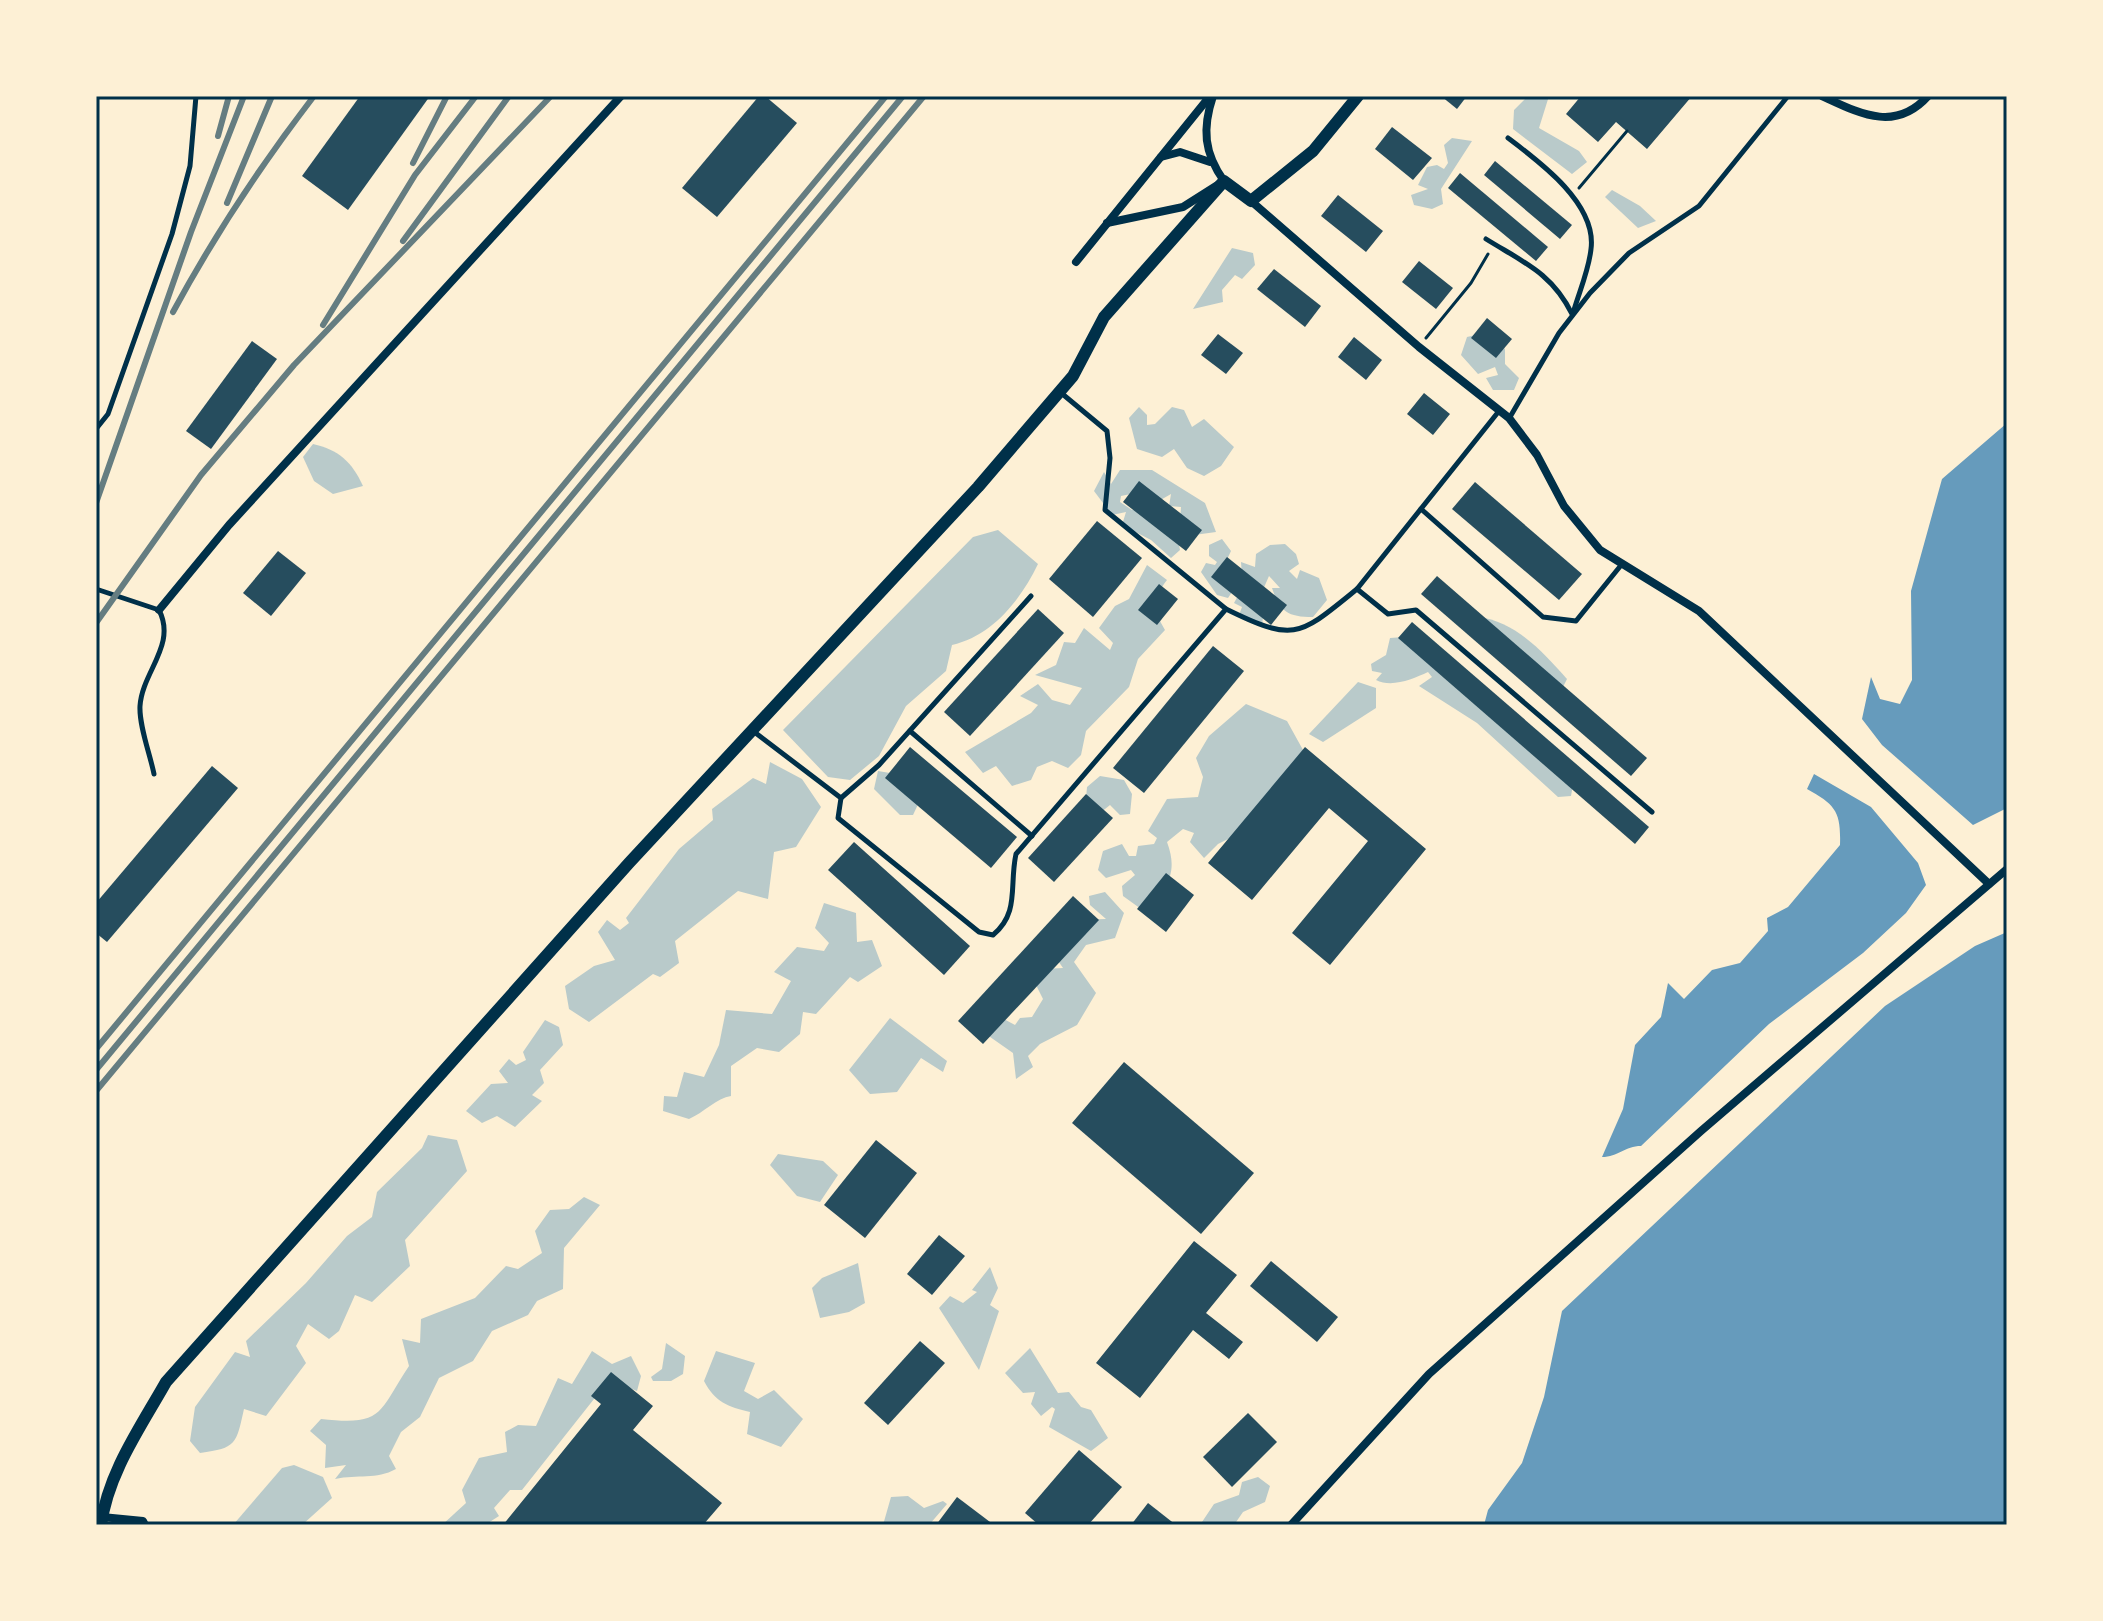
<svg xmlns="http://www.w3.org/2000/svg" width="2103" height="1621" viewBox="0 0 2103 1621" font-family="'Exo 2',sans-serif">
	<rect width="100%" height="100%" fill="#fdf0d5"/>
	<g fill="#b9caca">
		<polygon points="1528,96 1549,96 1539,128 1579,151 1587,162 1572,174 1513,129 1514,110"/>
		<polygon points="1452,138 1472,141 1441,189 1443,204 1432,209 1414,205 1411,195 1428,189 1418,185 1427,167 1437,165 1444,169 1448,163 1444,145"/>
		<polygon points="1612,190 1640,206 1656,221 1638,228 1605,197"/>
		<polygon points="1232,248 1253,253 1255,265 1242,279 1235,275 1222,290 1223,302 1193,309"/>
		<polygon points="1484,333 1505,349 1505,364 1519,378 1514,390 1493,390 1486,378 1498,375 1495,367 1478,374 1461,355 1467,337"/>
		<polygon points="1139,407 1147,415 1147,425 1155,424 1172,407 1184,410 1192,427 1204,419 1234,447 1221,466 1204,476 1187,468 1174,449 1162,457 1137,449 1129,418"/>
		<path d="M313,444c26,6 39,18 50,42l-30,8 -19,-13 -11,-24z"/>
		<polygon points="1120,470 1152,470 1205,503 1216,532 1187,536 1180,521 1181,507 1169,506 1171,494 1157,502 1145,491 1121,496 1120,502 1132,510 1147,505 1177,534 1180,550 1171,558 1151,540 1122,525 1126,512 1112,515 1094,491 1104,472 1111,484"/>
		<path d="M998,530l40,34c-18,37 -46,72 -86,81l-6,26 -40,35 -27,50 -29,24 -22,-3 -45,-47 190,-193z"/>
		<path d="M1222,539l9,12 -9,19 20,6 -1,-14 14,5 1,-13 14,-9 15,-1 11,10 3,10 -10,7 8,8 3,-9 19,8 8,22 -14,17c-25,0 -33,-5 -41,-29h8l-11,-12 -7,16 3,6 -3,28 -23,-11 3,-8 -8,-4 6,-11 -6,-3 -6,9 -11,-3 -16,-23 5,-9 9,2 2,-3 -8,-6v-11z"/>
		<path d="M1147,565l20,15c-15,19 -14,30 -2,50l-27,29 -9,28 -43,44 -5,24 -13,13 -16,-7 -15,6 -6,13 -19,6 -16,-20 -13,7 -18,-21 66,-39 7,-8 -18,-9 18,-12 14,16 18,5 12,-17 -47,-13 21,-10 8,-23 11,1 9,-15 26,22 3,-7 -14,-15 16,-22 14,-7z"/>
		<path d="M1478,617c37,4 65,35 89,62l-6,12z"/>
		<path d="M1404,637l170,142 -3,17 -13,1 -81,-74 -58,-37 13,-9 -4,-5c-15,7 -36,16 -52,8l6,-7 -10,-2 -1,-7 15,-9 4,-17z"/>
		<polygon points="1358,682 1376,688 1376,708 1323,742 1309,734"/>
		<path d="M1246,704l41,17 21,38 -68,74 -22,11 -14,14 -14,-16 4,-9 -11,-4 -16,13c12,32 -1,45 -19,72l-25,-18 -1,-10 13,-11 -4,-5 -25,8 -8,-8 5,-19 19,-7 7,12h7l2,-10 16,-2 3,-6 -9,-7 19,-32 31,-2 5,-20 -7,-19 13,-22z"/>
		<polygon points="770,762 802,779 821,807 796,847 774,852 768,899 738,891 675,941 679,963 660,977 653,974 589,1022 569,1009 565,986 594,966 615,960 598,932 607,920 620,930 629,923 626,918 679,849 713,820 712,809 753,778 766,784"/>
		<polygon points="878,771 896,774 921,798 913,815 900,815 874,789"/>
		<polygon points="1100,776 1124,780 1132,794 1130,814 1120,815 1110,805 1100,813 1086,799 1087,787"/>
		<polygon points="1105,892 1124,913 1115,938 1086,945 1074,962 1096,993 1077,1025 1040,1044 1028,1056 1033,1067 1016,1079 1013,1053 983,1032 1000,1017 1015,1025 1020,1018 1032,1017 1043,999 1033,979 1042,969 1063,968 1052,952 1072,920 1106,919 1090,905 1089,896"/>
		<path d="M824,903l32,10 1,29 15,-2 10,26 -24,16 -8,-5 -34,37 -13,-2 -3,22 -21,18 -22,-4 -26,18v30c-14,2 -28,17 -42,23l-26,-8 1,-15 13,1 7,-25 20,5 15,-32 7,-35 46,4 19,-33 -17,-9 23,-25 27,4 5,-8 -14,-15z"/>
		<polygon points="890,1018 947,1061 943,1072 921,1058 897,1092 870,1094 849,1070"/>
		<polygon points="545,1020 559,1027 563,1045 540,1070 544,1083 532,1095 542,1101 515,1127 497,1116 482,1123 466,1111 491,1084 508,1083 499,1071 509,1059 516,1065 526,1060 523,1052"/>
		<path d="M428,1135l29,5 10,31 -62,69 5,26 -38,36 -17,-7 -16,36 -10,8 -21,-15 -12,22 10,17 -40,53 -22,-7c-8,35 -7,39 -44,44l-10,-12 5,-34 40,-55 15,5 -4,-16 60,-58 41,-47 25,-19 5,-25 45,-44z"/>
		<polygon points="778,1154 823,1161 838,1175 820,1202 797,1196 770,1165"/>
		<path d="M584,1197l16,8 -36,43 -1,41 -26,12 -9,14 -36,16 -19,30 -34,17 -19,39 -19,15 -12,24 7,13c-20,11 -38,5 -61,10l11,-14 -21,3 1,-23 -16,-14 11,-12c63,7 57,-6 88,-53l-7,-27 18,4 1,-24 54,-21 31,-32 12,3 24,-16 -7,-22 15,-21 19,-1z"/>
		<polygon points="858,1263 865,1303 849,1312 820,1318 812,1288 822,1278"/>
		<polygon points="990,1267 998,1288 990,1305 999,1311 979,1370 939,1308 950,1296 963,1303 977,1292 972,1290"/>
		<polygon points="666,1343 685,1356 683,1374 671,1381 653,1381 651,1377 662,1369"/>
		<polygon points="1030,1348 1058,1393 1069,1392 1081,1407 1091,1410 1108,1438 1091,1451 1049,1427 1055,1409 1052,1407 1041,1416 1031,1404 1035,1392 1023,1393 1005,1373"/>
		<polygon points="592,1351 612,1364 631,1356 641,1376 637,1391 609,1380 522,1490 510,1490 494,1508 499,1516 485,1525 442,1525 466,1503 462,1490 479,1458 507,1452 505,1432 518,1425 536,1426 558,1378 572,1384"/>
		<path d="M716,1351l39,12 -11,28 14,8 16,-9 29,29 -22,28 -34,-13 3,-22c-22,-5 -35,-10 -46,-31z"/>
		<polygon points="294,1465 323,1477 332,1498 302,1525 233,1525 282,1468"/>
		<polygon points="1258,1477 1270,1486 1265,1502 1243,1512 1234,1525 1200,1525 1214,1504 1239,1495 1242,1482"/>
		<polygon points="908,1496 924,1508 943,1501 947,1504 929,1525 883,1525 891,1497"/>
	</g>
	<g fill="#669bbc">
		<polygon points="2007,423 2007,808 1973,825 1882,745 1862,719 1871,677 1880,699 1900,704 1912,680 1911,591 1942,479"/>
		<path d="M1814,774l57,33 47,56 8,22 -20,28 -43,40 -94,71 -128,122c-16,0 -23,11 -39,11l21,-48 12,-64 26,-28 7,-34 16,16 28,-29 28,-7 28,-32 -1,-13 21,-11 52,-62c1,-33 -4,-40 -33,-56z"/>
		<polygon points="2007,932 2007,1525 1484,1525 1488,1510 1522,1463 1544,1397 1562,1311 1885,1006 1975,946"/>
	</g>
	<g fill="#264d5e">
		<polygon points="360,96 430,96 348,210 302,176"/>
		<polygon points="759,96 765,96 797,123 717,217 682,188"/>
		<polygon points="1441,96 1467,96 1457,109"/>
		<polygon points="1581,96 1692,96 1647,149 1616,122 1598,142 1566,114"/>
		<polygon points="1392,127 1432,158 1413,180 1375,149"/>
		<polygon points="1495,161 1572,225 1560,239 1484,175"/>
		<polygon points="1460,173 1548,247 1536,261 1448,188"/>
		<polygon points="1338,195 1383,231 1366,252 1321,216"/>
		<polygon points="1419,261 1453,288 1436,309 1402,282"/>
		<polygon points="1274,269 1321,306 1305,327 1257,289"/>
		<polygon points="1487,318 1512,339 1496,358 1471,338"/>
		<polygon points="1218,334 1243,353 1226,374 1201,355"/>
		<polygon points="1354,337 1382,360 1366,380 1338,357"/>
		<polygon points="252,341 277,359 211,449 186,431"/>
		<polygon points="1424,393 1450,414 1433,435 1407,414"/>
		<polygon points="1139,481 1202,530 1186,551 1123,502"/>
		<polygon points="1475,482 1582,574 1559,600 1452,509"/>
		<polygon points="1097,521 1142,558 1093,617 1049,579"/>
		<polygon points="278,551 306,573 271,616 243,593"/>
		<polygon points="1227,557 1287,605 1271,625 1211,577"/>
		<polygon points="1437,576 1647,758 1631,776 1421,594"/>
		<polygon points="1159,584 1178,599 1157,625 1138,610"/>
		<polygon points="1038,609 1064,633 970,736 944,712"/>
		<polygon points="1412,622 1649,827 1635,844 1398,638"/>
		<polygon points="1213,646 1244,671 1144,793 1113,768"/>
		<polygon points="910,747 1017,837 991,868 885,778"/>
		<polygon points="1305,747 1426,849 1330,965 1292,933 1368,841 1329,808 1252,900 1208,863"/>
		<polygon points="212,766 238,788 107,942 96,933 96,903"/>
		<polygon points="1086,794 1113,818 1054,882 1028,858"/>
		<polygon points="854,842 970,946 944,975 828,870"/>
		<polygon points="1166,873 1194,895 1166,932 1137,909"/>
		<polygon points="1073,896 1099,920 983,1044 958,1021"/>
		<polygon points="1124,1062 1254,1173 1201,1234 1072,1123"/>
		<polygon points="876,1140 917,1173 865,1238 824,1205"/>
		<polygon points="939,1235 965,1256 932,1295 907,1274"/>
		<polygon points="1194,1241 1237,1275 1206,1313 1243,1342 1229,1359 1193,1330 1140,1398 1096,1363"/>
		<polygon points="1271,1261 1338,1317 1317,1342 1250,1286"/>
		<polygon points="920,1341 945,1363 888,1425 864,1403"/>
		<polygon points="611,1372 653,1406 633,1430 722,1503 703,1525 503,1525 601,1404 591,1396"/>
		<polygon points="1248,1413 1277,1442 1232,1487 1203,1457"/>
		<polygon points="1079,1450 1122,1487 1088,1525 1039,1525 1025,1513"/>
		<polygon points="957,1497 994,1525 936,1525"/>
		<polygon points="1148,1503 1176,1525 1131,1525"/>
	</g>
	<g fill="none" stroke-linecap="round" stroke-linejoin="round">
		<g stroke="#003049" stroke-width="3">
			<polyline points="1579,188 1627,131"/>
			<polyline points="1426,338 1471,283 1488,254"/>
		</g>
		<g stroke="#003049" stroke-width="5">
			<path d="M1508,138c32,24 89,66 83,111 -2,20 -11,41 -17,61"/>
			<path d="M1486,239c37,23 66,34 86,75"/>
			<polyline points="1510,417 1559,333 1590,293 1629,253 1699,206 1788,96"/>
			<polyline points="96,429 108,414 172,234 190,166 196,96"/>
			<polyline points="1421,509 1543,617 1576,621 1622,564"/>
			<path d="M96,589l63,21c18,35 -17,62 -19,96 -1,20 10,48 14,68"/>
			<polyline points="1357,589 1388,614 1416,610 1652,812"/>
			<path d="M1226,609c69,34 73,27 131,-20l142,-178"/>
			<path d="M753,731l88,67 -3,20 141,114 14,3c27,-22 16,-50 23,-81l210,-245 -121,-99 5,-52 -3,-27 -47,-39"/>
			<polyline points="910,731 1032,836"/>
			<polyline points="841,798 879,765 1031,596"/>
		</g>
		<g stroke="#003049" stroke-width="8">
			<path d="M1822,96c37,17 73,37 106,0"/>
			<polyline points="1161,157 1180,152 1210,162"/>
			<polyline points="1251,201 1419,347 1509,418 1537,455 1564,506 1600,550 1699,611 1989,884"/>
			<path d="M1107,223l76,-16 41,-26c-20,-28 -22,-52 -11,-85"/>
			<polyline points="1076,262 1210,96"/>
			<polyline points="159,610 229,525 621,96"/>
			<polyline points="102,1517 143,1521 145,1525"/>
			<polyline points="1291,1525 1429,1374 1701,1131 2007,869"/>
		</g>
		<path stroke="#003049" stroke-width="12" d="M101,1525c7,-52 39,-97 65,-143l463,-519 349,-376 95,-111 31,-59 120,-136 27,20 62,-50 45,-55"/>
		<g stroke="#657d81" stroke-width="6">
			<polyline points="218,136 229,96"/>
			<polyline points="413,163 447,96"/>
			<polyline points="227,203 272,96"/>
			<polyline points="403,241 509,96"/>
			<path d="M173,312c41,-76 88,-147 141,-216"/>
			<polyline points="323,325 415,175 476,96"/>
			<polyline points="96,503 191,232 244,96"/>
			<polyline points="96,623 201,475 294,365 551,96"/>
			<polyline points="96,1049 886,96"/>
			<polyline points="96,1070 903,96"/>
			<polyline points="96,1091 924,96"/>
		</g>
	</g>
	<rect width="2103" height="1621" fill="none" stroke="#fdf0d5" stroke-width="196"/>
	<rect x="98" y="98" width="1907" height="1425" fill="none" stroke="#003049" stroke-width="3"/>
</svg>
